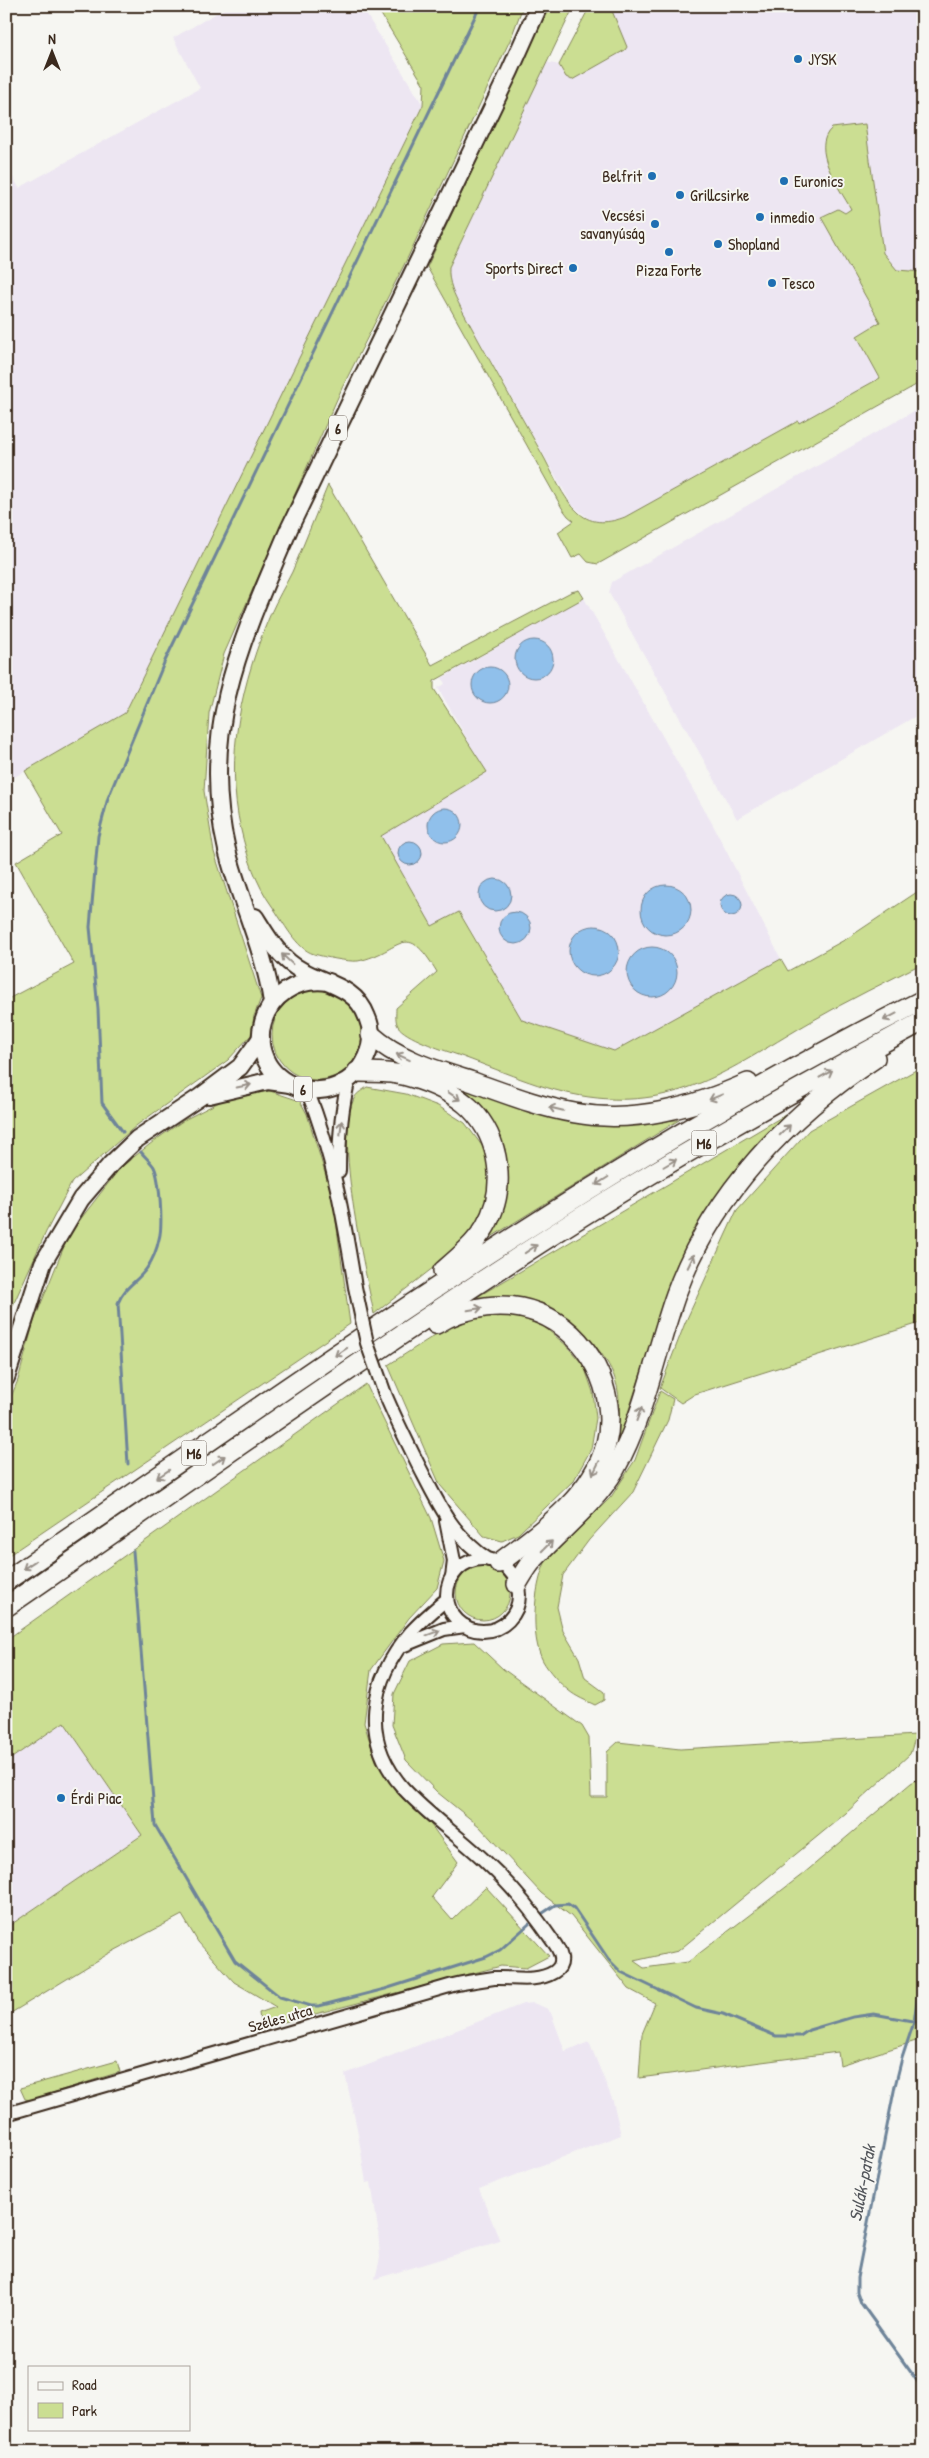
<svg xmlns="http://www.w3.org/2000/svg" width="929" height="2458" viewBox="0 0 929 2458" font-family="'Patrick Hand',sans-serif">
	<rect width="100%" height="100%" fill="#f6f6f2"/>
	<filter id="ink" filterUnits="userSpaceOnUse"><feTurbulence type="fractalNoise" baseFrequency=".02" numOctaves="2"/><feDisplacementMap in="SourceGraphic" scale="10" xChannelSelector="R" yChannelSelector="G"/><feConvolveMatrix kernelMatrix="1 2 1 2 8 2 1 2 1" color-interpolation-filters="sRGB"/></filter>
	<g filter="url(#ink)">
		<g fill="#ede6f2">
			<polygon points="229,6 361,6 423,105 125,713 6,782 6,180 13,177 19,188 200,88 173,38"/>
			<polygon points="610,6 921,6 923,272 897,270 883,253 865,124 856,126 828,166 852,209 845,213 838,209 821,217 880,322 857,336 880,378 799,423 797,421 625,517 614,521 601,522 589,519 572,505 461,308 451,289 449,278 449,268 546,62 559,65 561,71 611,12"/>
			<polygon points="923,406 923,712 737,819 609,593 612,582"/>
			<polygon points="584,598 713,825 781,959 614,1051 522,1020 460,912 432,926 380,836 486,772 438,688 445,684 442,678"/>
			<polygon points="64,1722 142,1835 6,1928 6,1762"/>
			<polygon points="533,2003 546,2008 551,2013 565,2051 589,2042 613,2101 621,2135 479,2189 500,2241 375,2279 380,2258 378,2229 371,2182 366,2183 358,2133 345,2074 523,2004"/>
		</g>
		<g fill="#cbde92" stroke="#838458">
			<polygon points="376,6 523,6 511,38 406,261 342,388 224,654 209,713 204,791 214,852 261,998 254,1016 251,1035 228,1060 137,1125 72,1182 46,1232 13,1305 6,1327 6,1000 74,964 16,862 62,835 25,771 125,713 423,105 424,85"/>
			<path d="M549,6h25l-125,261c-1,16 5,27 12,41 26,48 53,96 80,144 10,17 22,48 38,61 13,12 31,10 46,4l173,-96 1,2 81,-45 -23,-42 23,-14 -59,-105 17,-8 7,4 6,-4c-11,-20 -42,-61 -19,-81l33,-4 18,129 14,17 26,2v109l-325,183 -10,-2 -7,-8 -9,4 -14,-26 16,-11 -6,-5 -6,-8 -135,-241z"/>
			<polygon points="590,6 610,6 627,47 625,50 572,80 566,77 559,65"/>
			<path d="M328,485l104,180 139,-73 8,-2 5,8 -150,83v8l53,83 -106,64 51,90 27,-14 63,108 92,31 167,-92 7,12 60,-33 75,-50v75c-37,19 -75,37 -111,58 -77,44 -130,89 -223,76 -46,-6 -91,-28 -134,-43 -12,-4 -51,-17 -57,-28 -3,-5 -2,-12 -2,-18l41,-36c-32,-54 -35,-20 -79,-11 -10,1 -34,-4 -44,-7 -18,-5 -31,-33 -42,-48 -16,-22 -25,-50 -31,-76 -17,-74 1,-149 30,-217 6,-14 14,-27 21,-41 12,-28 24,-58 36,-87z"/>
			<circle cx="317" cy="1035" r="45"/>
			<polygon points="923,1066 923,1322 695,1394 681,1403 660,1388 685,1323 737,1210 809,1130"/>
			<polygon points="445,1082 600,1124 679,1120 488,1239 503,1208 507,1178 505,1149 494,1126"/>
			<path d="M367,1087l39,7 32,12 27,17 21,28 4,30 -7,31 -15,23 -25,25 -69,54c-9,-46 -41,-179 -19,-217 2,-4 8,-7 12,-10z"/>
			<polygon points="270,1091 300,1101 307,1114 333,1199 350,1324 6,1557 6,1409 18,1380 34,1321 69,1234 120,1168 154,1141 184,1120 225,1099"/>
			<path d="M785,1115l-33,34 -30,41 -54,101 -50,152c1,-21 4,-44 -3,-64 -7,-24 -43,-63 -66,-73 -22,-10 -48,-7 -72,-9z"/>
			<polygon points="490,1315 515,1316 543,1326 566,1345 584,1366 593,1392 596,1418 591,1449 574,1480 518,1534 502,1541 484,1536 440,1485 388,1365 443,1330 464,1320"/>
			<polygon points="366,1384 431,1518 444,1561 437,1588 409,1618 371,1670 364,1723 376,1761 397,1793 431,1825 458,1862 432,1897 452,1920 486,1887 549,1956 526,1968 501,1966 261,2028 259,2013 276,2007 234,1982 198,1942 182,1915 108,1954 6,2016 6,1928 142,1835 64,1722 6,1762 6,1640"/>
			<path d="M660,1391l13,8 -5,21 -35,72 -44,48 -26,35 -6,32 6,24 16,27 6,20 19,14v8l-9,5c-8,-4 -19,-8 -27,-15 -8,-6 -20,-20 -25,-29 -13,-24 -9,-74 2,-98l66,-66 24,-37z"/>
			<circle cx="483" cy="1593" r="27"/>
			<polygon points="474,1642 503,1669 582,1726 589,1738 591,1797 607,1797 607,1752 618,1742 680,1749 916,1735 910,1754 846,1813 678,1951 634,1961 644,1968 688,1962 803,1874 911,1783 923,1776 923,2029 919,2040 840,2065 838,2052 639,2078 642,2034 655,2003 629,1989 571,1916 541,1893 479,1826 437,1792 406,1760 392,1725 394,1694 410,1661 443,1644"/>
			<polygon points="117,2061 120,2072 30,2100 25,2099 20,2088"/>
		</g>
		<g fill="#90c0eb" stroke="#6e8499">
			<circle cx="534" cy="659" r="19"/>
			<circle cx="490" cy="685" r="18"/>
			<circle cx="445" cy="825" r="17"/>
			<circle cx="410" cy="853" r="12"/>
			<circle cx="495" cy="895" r="16"/>
			<circle cx="666" cy="910" r="25"/>
			<circle cx="731" cy="905" r="11"/>
			<circle cx="515" cy="928" r="16"/>
			<circle cx="594" cy="951" r="25"/>
			<circle cx="652" cy="972" r="25"/>
		</g>
		<g fill="none" stroke-linecap="round" stroke-linejoin="round">
			<g stroke="#6e8499" stroke-width="3">
				<polyline points="123,1132 102,1103 98,1009 90,927 98,836 108,798 164,663 480,6"/>
				<path d="M128,1464l-10,-161c6,-16 20,-22 29,-35 6,-9 10,-19 12,-29 4,-13 1,-60 -5,-72 -3,-5 -9,-10 -13,-15"/>
				<polyline points="133,1551 155,1825 235,1961 280,1997 311,2006 319,2006 385,1989 486,1957 500,1950 529,1924"/>
				<polyline points="543,1913 555,1905 568,1904 574,1908 609,1960 621,1972 696,2008 723,2014 776,2036 800,2036 809,2030 853,2017 874,2014 923,2023"/>
				<polyline points="922,1964 914,2022 902,2058 895,2086 857,2278 857,2292 861,2303 923,2389"/>
			</g>
			<defs>
				<g id="tertiary">
					<path d="M307,1090c26,64 37,129 48,197"/>
					<path d="M339,1171c0,-31 2,-62 10,-92"/>
					<path d="M385,1394c10,24 22,48 34,72 19,37 34,71 70,94"/>
					<polyline points="446,1521 454,1561 452,1577"/>
					<circle cx="483" cy="1595" r="36"/>
					<polyline points="402,1646 444,1629 465,1626"/>
					<path d="M6,2114l447,-129c13,-3 27,-5 41,-7 19,-1 42,5 60,-6 13,-8 6,-22 -2,-32 -19,-28 -41,-55 -66,-78 -26,-25 -57,-46 -82,-73 -45,-50 -34,-109 7,-157 11,-12 24,-23 36,-33"/>
				</g>
				<g id="primary">
					<path d="M255,917c10,16 20,33 34,45 25,22 65,19 78,55 4,9 5,19 3,29 -4,16 -14,31 -29,38 -13,7 -30,8 -44,3 -64,-24 -37,-115 32,-105"/>
					<path d="M272,1003c-7,-53 -32,-101 -45,-153 -29,-121 16,-213 62,-321l221,-458 29,-65"/>
					<polyline points="209,1095 268,1081 290,1084"/>
					<polyline points="6,1378 43,1263 81,1199 111,1164 137,1139 200,1097 240,1067 261,1038"/>
				</g>
				<g id="motorway">
					<path d="M371,1035c28,25 64,35 99,46 34,12 69,26 105,32 60,11 119,-6 173,-30"/>
					<path d="M357,1072c18,0 36,0 53,5 21,6 44,16 60,31 31,31 37,82 15,119 -11,18 -27,31 -42,44"/>
					<path d="M436,1324c30,-18 69,-24 102,-11 50,19 81,80 68,131 -14,53 -66,88 -107,119"/>
					<path d="M6,1581c299,-204 593,-418 917,-581"/>
					<path d="M517,1584c5,-8 10,-18 17,-25 27,-30 60,-54 81,-90 30,-54 40,-116 61,-175 36,-99 112,-179 199,-236"/>
					<path d="M6,1607c177,-122 353,-247 534,-364 124,-80 253,-152 383,-222"/>
				</g>
			</defs>
			<use href="#tertiary" stroke="#3b2a1e" stroke-width="16"/>
			<use href="#primary" stroke="#3b2a1e" stroke-width="20"/>
			<use href="#motorway" stroke="#3b2a1e" stroke-width="22"/>
			<use href="#tertiary" stroke="#f6f6f2" stroke-width="12"/>
			<use href="#primary" stroke="#f6f6f2" stroke-width="16"/>
			<use href="#motorway" stroke="#f6f6f2" stroke-width="19"/>
			<defs>
				<polyline id="tertiary-bridge" points="355,1287 367,1343 385,1394"/>
			</defs>
			<use href="#tertiary-bridge" stroke="#3b2a1e" stroke-width="16" stroke-linecap="butt"/>
			<use href="#tertiary-bridge" stroke="#f6f6f2" stroke-width="12"/>
		</g>
		<defs><path id="oneway-shaft" d="M-6 0H5M1.5-3L5.5 0L1.5 3" fill="none" stroke-width="1.6" stroke-linecap="round" stroke-linejoin="round" transform="scale(1.25)"/></defs>
		<g stroke="#989088">
			<use href="#oneway-shaft" transform="translate(287 959) rotate(-137)"/>
			<use href="#oneway-shaft" transform="translate(890 1017) rotate(152)"/>
			<use href="#oneway-shaft" transform="translate(403 1057) rotate(-155)"/>
			<use href="#oneway-shaft" transform="translate(826 1074) rotate(-29)"/>
			<use href="#oneway-shaft" transform="translate(244 1086) rotate(-12)"/>
			<use href="#oneway-shaft" transform="translate(454 1096) rotate(34)"/>
			<use href="#oneway-shaft" transform="translate(716 1097) rotate(158)"/>
			<use href="#oneway-shaft" transform="translate(556 1109) rotate(-167)"/>
			<use href="#oneway-shaft" transform="translate(341 1128) rotate(-84)"/>
			<use href="#oneway-shaft" transform="translate(785 1130) rotate(-45)"/>
			<use href="#oneway-shaft" transform="translate(670 1163) rotate(-30)"/>
			<use href="#oneway-shaft" transform="translate(602 1181) rotate(148)"/>
			<use href="#oneway-shaft" transform="translate(531 1249) rotate(-34)"/>
			<use href="#oneway-shaft" transform="translate(691 1261) rotate(-64)"/>
			<use href="#oneway-shaft" transform="translate(475 1309) rotate(-10)"/>
			<use href="#oneway-shaft" transform="translate(341 1352) rotate(146)"/>
			<use href="#oneway-shaft" transform="translate(639 1414) rotate(-70)"/>
			<use href="#oneway-shaft" transform="translate(219 1460) rotate(-35)"/>
			<use href="#oneway-shaft" transform="translate(596 1468) rotate(116)"/>
			<use href="#oneway-shaft" transform="translate(163 1474) rotate(146)"/>
			<use href="#oneway-shaft" transform="translate(547 1546) rotate(-45)"/>
			<use href="#oneway-shaft" transform="translate(29 1565) rotate(146)"/>
			<use href="#oneway-shaft" transform="translate(433 1633) rotate(-20)"/>
		</g>
	</g>
	<g fill="#1f6fb2" stroke="#f6f6f2" stroke-width="2">
		<circle cx="798" cy="59" r="5"/>
		<circle cx="652" cy="176" r="5"/>
		<circle cx="784" cy="181" r="5"/>
		<circle cx="680" cy="195" r="5"/>
		<circle cx="760" cy="217" r="5"/>
		<circle cx="655" cy="224" r="5"/>
		<circle cx="718" cy="244" r="5"/>
		<circle cx="669" cy="252" r="5"/>
		<circle cx="573" cy="268" r="5"/>
		<circle cx="772" cy="283" r="5"/>
		<circle cx="61" cy="1798" r="5"/>
	</g>
	<g text-anchor="middle" dominant-baseline="central" stroke-width="4" stroke-linejoin="round" paint-order="stroke">
		<g fill="#f6f6f2" stroke="#73675e" stroke-width="1">
			<rect x="329" y="415.5" width="18" height="25" rx="4"/>
			<rect x="294" y="1076.5" width="18" height="25" rx="4"/>
			<rect x="691.5" y="1130.5" width="25" height="25" rx="4"/>
			<rect x="181.5" y="1440.5" width="25" height="25" rx="4"/>
		</g>
		<g font-size="15" font-weight="bold" fill="#3b2a1e">
			<text x="338" y="428">6</text>
			<text x="303" y="1089">6</text>
			<text x="704" y="1143">M6</text>
			<text x="194" y="1453">M6</text>
		</g>
		<g font-size="16" fill="#3b2a1e" stroke="#f6f6f2" text-anchor="start">
			<text x="808" y="59">JYSK</text>
			<text x="642" y="176" text-anchor="end">Belfrit</text>
			<text x="794" y="181">Euronics</text>
			<text x="690" y="195">Grillcsirke</text>
			<text x="645" y="215" text-anchor="end">Vecsési<tspan x="645" dy="18">savanyúság</tspan></text>
			<text x="770" y="217">inmedio</text>
			<text x="728" y="244">Shopland</text>
			<text x="563" y="268" text-anchor="end">Sports Direct</text>
			<text x="669" y="270" text-anchor="middle">Pizza Forte</text>
			<text x="782" y="283">Tesco</text>
			<text x="71" y="1798">Érdi Piac</text>
		</g>
		<g font-size="16" fill="#3b2a1e" stroke="#f6f6f2">
			<text transform="translate(280 2018) rotate(-16)">Széles utca</text>
		</g>
		<g font-size="18" font-style="italic" fill="#54575c" stroke="#f6f6f2">
			<text transform="translate(862 2183) rotate(-79)">Sulák-patak</text>
		</g>
	</g>
	<rect width="929" height="2458" fill="none" stroke="#f6f6f2" stroke-width="25"/>
	<rect x="12" y="12" width="904" height="2433" fill="none" stroke="#3b2a1e" stroke-width="2" filter="url(#ink)"/>
	<rect x="28" y="2366" width="162" height="65" fill="#f6f6f2" stroke="#aba49d"/>
	<rect x="38" y="2382" width="25" height="8" fill="#f6f6f2" stroke="#aba49d"/>
	<text x="72" y="2390" font-size="15" fill="#3b2a1e">Road</text>
	<rect x="38" y="2403" width="25" height="15" fill="#cbde92" stroke="#aba49d"/>
	<text x="72" y="2416" font-size="15" fill="#3b2a1e">Park</text>
	<g transform="translate(52 52)" stroke="#f6f6f2" stroke-width="4" paint-order="stroke">
	<path d="M0-4L9 19L0 12L-9 19Z" fill="#3b2a1e"/>
	<text y="-8" font-size="14" font-weight="bold" text-anchor="middle" fill="#3b2a1e">N</text>
	</g>
</svg>
